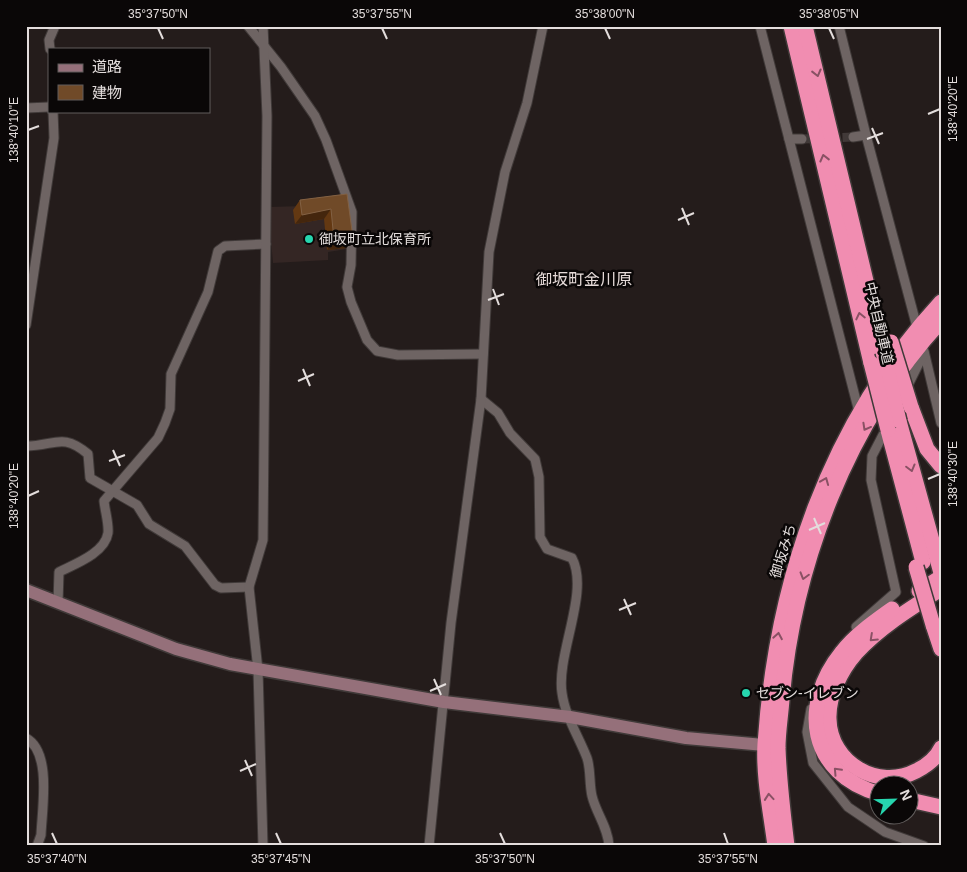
<svg xmlns="http://www.w3.org/2000/svg" width="967" height="872" viewBox="0 0 967 872" font-family="Arial,'Noto Sans JP',sans-serif">
	<rect width="100%" height="100%" fill="#241c1b"/>
	<polygon fill="#342624" points="305,206 346,230 347,249 328,252 328,260 273,263 268,207"/>
	<g fill="none" stroke-linecap="round" stroke-linejoin="round">
		<polyline stroke="#413938" stroke-width="9" stroke-dasharray="9 4.5" stroke-linecap="butt" points="802,139 853,137"/>
		<defs>
			<g id="street">
				<polyline points="248,26 281,67 315,116 326,140 352,212 351,265 347,287 351,302 367,340 377,351 398,355 483,354"/>
				<polyline points="760,26 859,412"/>
				<polyline points="839,26 866,135 918,331"/>
				<polyline points="50,49 49,40 55,26"/>
				<polyline points="26,108 49,107"/>
				<polyline points="853,137 866,135"/>
				<polyline points="789,139 802,139"/>
				<polyline points="26,325 54,138 53,111"/>
				<polyline points="924,351 941,423"/>
				<polyline points="905,391 924,353"/>
				<path d="M481,399l17,14 12,20 25,26 4,18 1,60 7,12 25,9c18,34 -16,97 -10,135 3,23 17,44 25,65 4,12 2,25 5,38 4,17 16,31 17,50"/>
				<path d="M26,446c29,0 36,-14 62,8l2,24 47,27 12,19 36,22 30,39 6,3 28,-1"/>
				<path d="M58,603l1,-31c16,-8 46,-19 49,-39 1,-9 -3,-22 -4,-32l54,-63 7,-15 5,-14 1,-35 37,-82 10,-41 7,-5 41,-2"/>
				<polyline points="856,627 896,592 871,480 872,456 887,427"/>
				<polyline points="811,709 807,732 813,763 848,807 885,832 924,846"/>
				<path d="M26,738c26,14 16,71 15,97l-4,11"/>
				<polyline points="263,846 258,670 249,587 263,540 267,116 263,26"/>
				<polyline points="429,846 451,623 481,399 489,252 505,172 527,103 543,26"/>
			</g>
			<polyline id="secondary" points="26,590 176,649 230,664 444,702 570,717 686,738 774,746"/>
			<g id="highway">
				<polyline points="791,26 871,363"/>
				<polyline points="805,26 883,352"/>
				<polyline points="911,407 927,449 941,466"/>
				<polyline points="899,421 941,573"/>
				<polyline points="888,430 923,562"/>
				<path d="M941,589c-30,19 -61,38 -85,64 -15,17 -28,43 -27,66 1,44 49,72 87,52 10,-5 20,-12 25,-23"/>
				<polyline points="919,591 941,577"/>
				<polyline points="933,625 941,649"/>
				<path d="M880,794c-72,-20 -81,-89 -38,-142 13,-17 32,-30 50,-43"/>
				<polyline points="910,800 941,807"/>
				<path d="M775,846c-4,-32 -12,-70 -10,-102 11,-163 64,-321 176,-442"/>
				<path d="M787,846c-4,-33 -8,-66 -9,-98 0,-17 3,-33 4,-49 12,-136 66,-277 159,-378"/>
			</g>
		</defs>
		<use href="#street" stroke="#403a39" stroke-width="11"/>
		<use href="#secondary" stroke="#403a39" stroke-width="15"/>
		<use href="#highway" stroke="#403a39" stroke-width="18"/>
		<use href="#street" stroke="#6e6463" stroke-width="9"/>
		<use href="#secondary" stroke="#95707a" stroke-width="12"/>
		<use href="#highway" stroke="#f18db1" stroke-width="15"/>
		<defs>
			<g id="highway-bridge">
				<polyline points="891,342 911,407"/>
				<polyline points="883,352 899,421"/>
				<polyline points="871,363 888,430"/>
				<polyline points="916,567 933,625"/>
			</g>
		</defs>
		<use href="#highway-bridge" stroke="#403a39" stroke-width="18" stroke-linecap="butt"/>
		<use href="#highway-bridge" stroke="#f18db1" stroke-width="15"/>
	</g>
	<polygon fill="#633812" points="347,194 346,248 327,250 324,219 295,224 293,210 300,200"/>
	<g fill="#44260d">
		<polygon points="331,209 324,219 295,224 302,215"/>
		<polygon points="353,238 346,248 327,250 334,240"/>
	</g>
	<polygon fill="#704a28" stroke="#826144" points="347,194 353,238 334,240 331,209 302,215 300,200"/>
	<defs><path id="oneway-chevron" d="M-2-3.5L2.5 0L-2 3.5" fill="none" stroke-width="1.6" stroke-linecap="round" stroke-linejoin="round" transform="scale(1.25)"/></defs>
	<g stroke="#895164">
		<use href="#oneway-chevron" transform="translate(817 73) rotate(76)"/>
		<use href="#oneway-chevron" transform="translate(824 158) rotate(-104)"/>
		<use href="#oneway-chevron" transform="translate(860 316) rotate(-103)"/>
		<use href="#oneway-chevron" transform="translate(866 427) rotate(119)"/>
		<use href="#oneway-chevron" transform="translate(911 468) rotate(75)"/>
		<use href="#oneway-chevron" transform="translate(825 481) rotate(-68)"/>
		<use href="#oneway-chevron" transform="translate(804 576) rotate(106)"/>
		<use href="#oneway-chevron" transform="translate(778 636) rotate(-80)"/>
		<use href="#oneway-chevron" transform="translate(873 638) rotate(137)"/>
		<use href="#oneway-chevron" transform="translate(837 771) rotate(-133)"/>
		<use href="#oneway-chevron" transform="translate(769 797) rotate(-95)"/>
	</g>
	<path fill="none" stroke="#e3dddc" stroke-width="2" d="M158,28l5,11M382,28l5,11M605,28l5,11M829,28l5,11M928,114l12,-5M872,128l7,16M28,130l11,-4M867,139l16,-6M682,208l7,17M678,220l16,-7M493,289l6,16M488,300l16,-6M303,369l7,17M298,381l16,-7M113,450l7,16M109,461l16,-6M928,479l12,-5M28,496l11,-5M814,518l7,16M809,530l16,-7M624,599l7,16M619,610l17,-7M434,679l7,16M430,691l16,-7M245,760l7,16M240,771l16,-7M52,833l5,11M276,833l5,11M500,833l5,11M724,833l4,11"/>
	<g fill="#26d5ae" stroke="#0a0707" stroke-width="2">
		<circle cx="309" cy="239" r="5"/>
		<circle cx="746" cy="693" r="5"/>
	</g>
	<g text-anchor="middle" dominant-baseline="central" stroke-width="5" stroke-linejoin="round" paint-order="stroke">
		<g font-size="14" fill="#e3dddc" stroke="#0a0707" text-anchor="start">
			<text x="319" y="239">御坂町立北保育所</text>
			<text x="756" y="693">セブン-イレブン</text>
		</g>
		<g font-size="14" fill="#e3dddc" stroke="#0a0707">
			<text transform="translate(879 323) rotate(77)">中央自動車道</text>
			<text transform="translate(783 551) rotate(-73)">御坂みち</text>
		</g>
		<g font-size="16" fill="#e4d9d7" stroke="#0a0707">
			<text x="584" y="279">御坂町金川原</text>
		</g>
	</g>
	<rect width="967" height="872" fill="none" stroke="#0a0707" stroke-width="55"/>
	<rect x="48" y="48" width="162" height="65" fill="#0a0707" stroke="#615d5c"/>
	<rect x="58" y="64" width="25" height="8" fill="#95707a" stroke="#615d5c"/>
	<text x="92" y="72" font-size="15" fill="#e3dddc">道路</text>
	<rect x="58" y="85" width="25" height="15" fill="#704a28" stroke="#615d5c"/>
	<text x="92" y="98" font-size="15" fill="#e3dddc">建物</text>
	<g transform="translate(894 800) rotate(67)"><circle r="24" fill="#0a0707" stroke="#615d5c"/>
	<path d="M0-4L9 19L0 12L-9 19Z" fill="#26d5ae"/>
	<text y="-8" font-size="14" font-weight="bold" text-anchor="middle" fill="#e3dddc">N</text>
	</g>
	<rect x="28" y="28" width="912" height="816" fill="none" stroke="#e3dddc" stroke-width="2"/>
	<g font-size="12" text-anchor="middle" fill="#e3dddc">
		<text x="158" y="18">35°37'50"N</text>
		<text x="382" y="18">35°37'55"N</text>
		<text x="605" y="18">35°38'00"N</text>
		<text x="829" y="18">35°38'05"N</text>
		<text transform="translate(953 109) rotate(-90)" y="4">138°40'20"E</text>
		<text transform="translate(14 130) rotate(-90)" y="4">138°40'10"E</text>
		<text transform="translate(953 474) rotate(-90)" y="4">138°40'30"E</text>
		<text transform="translate(14 496) rotate(-90)" y="4">138°40'20"E</text>
		<text x="57" y="863">35°37'40"N</text>
		<text x="281" y="863">35°37'45"N</text>
		<text x="505" y="863">35°37'50"N</text>
		<text x="728" y="863">35°37'55"N</text>
	</g>
</svg>
